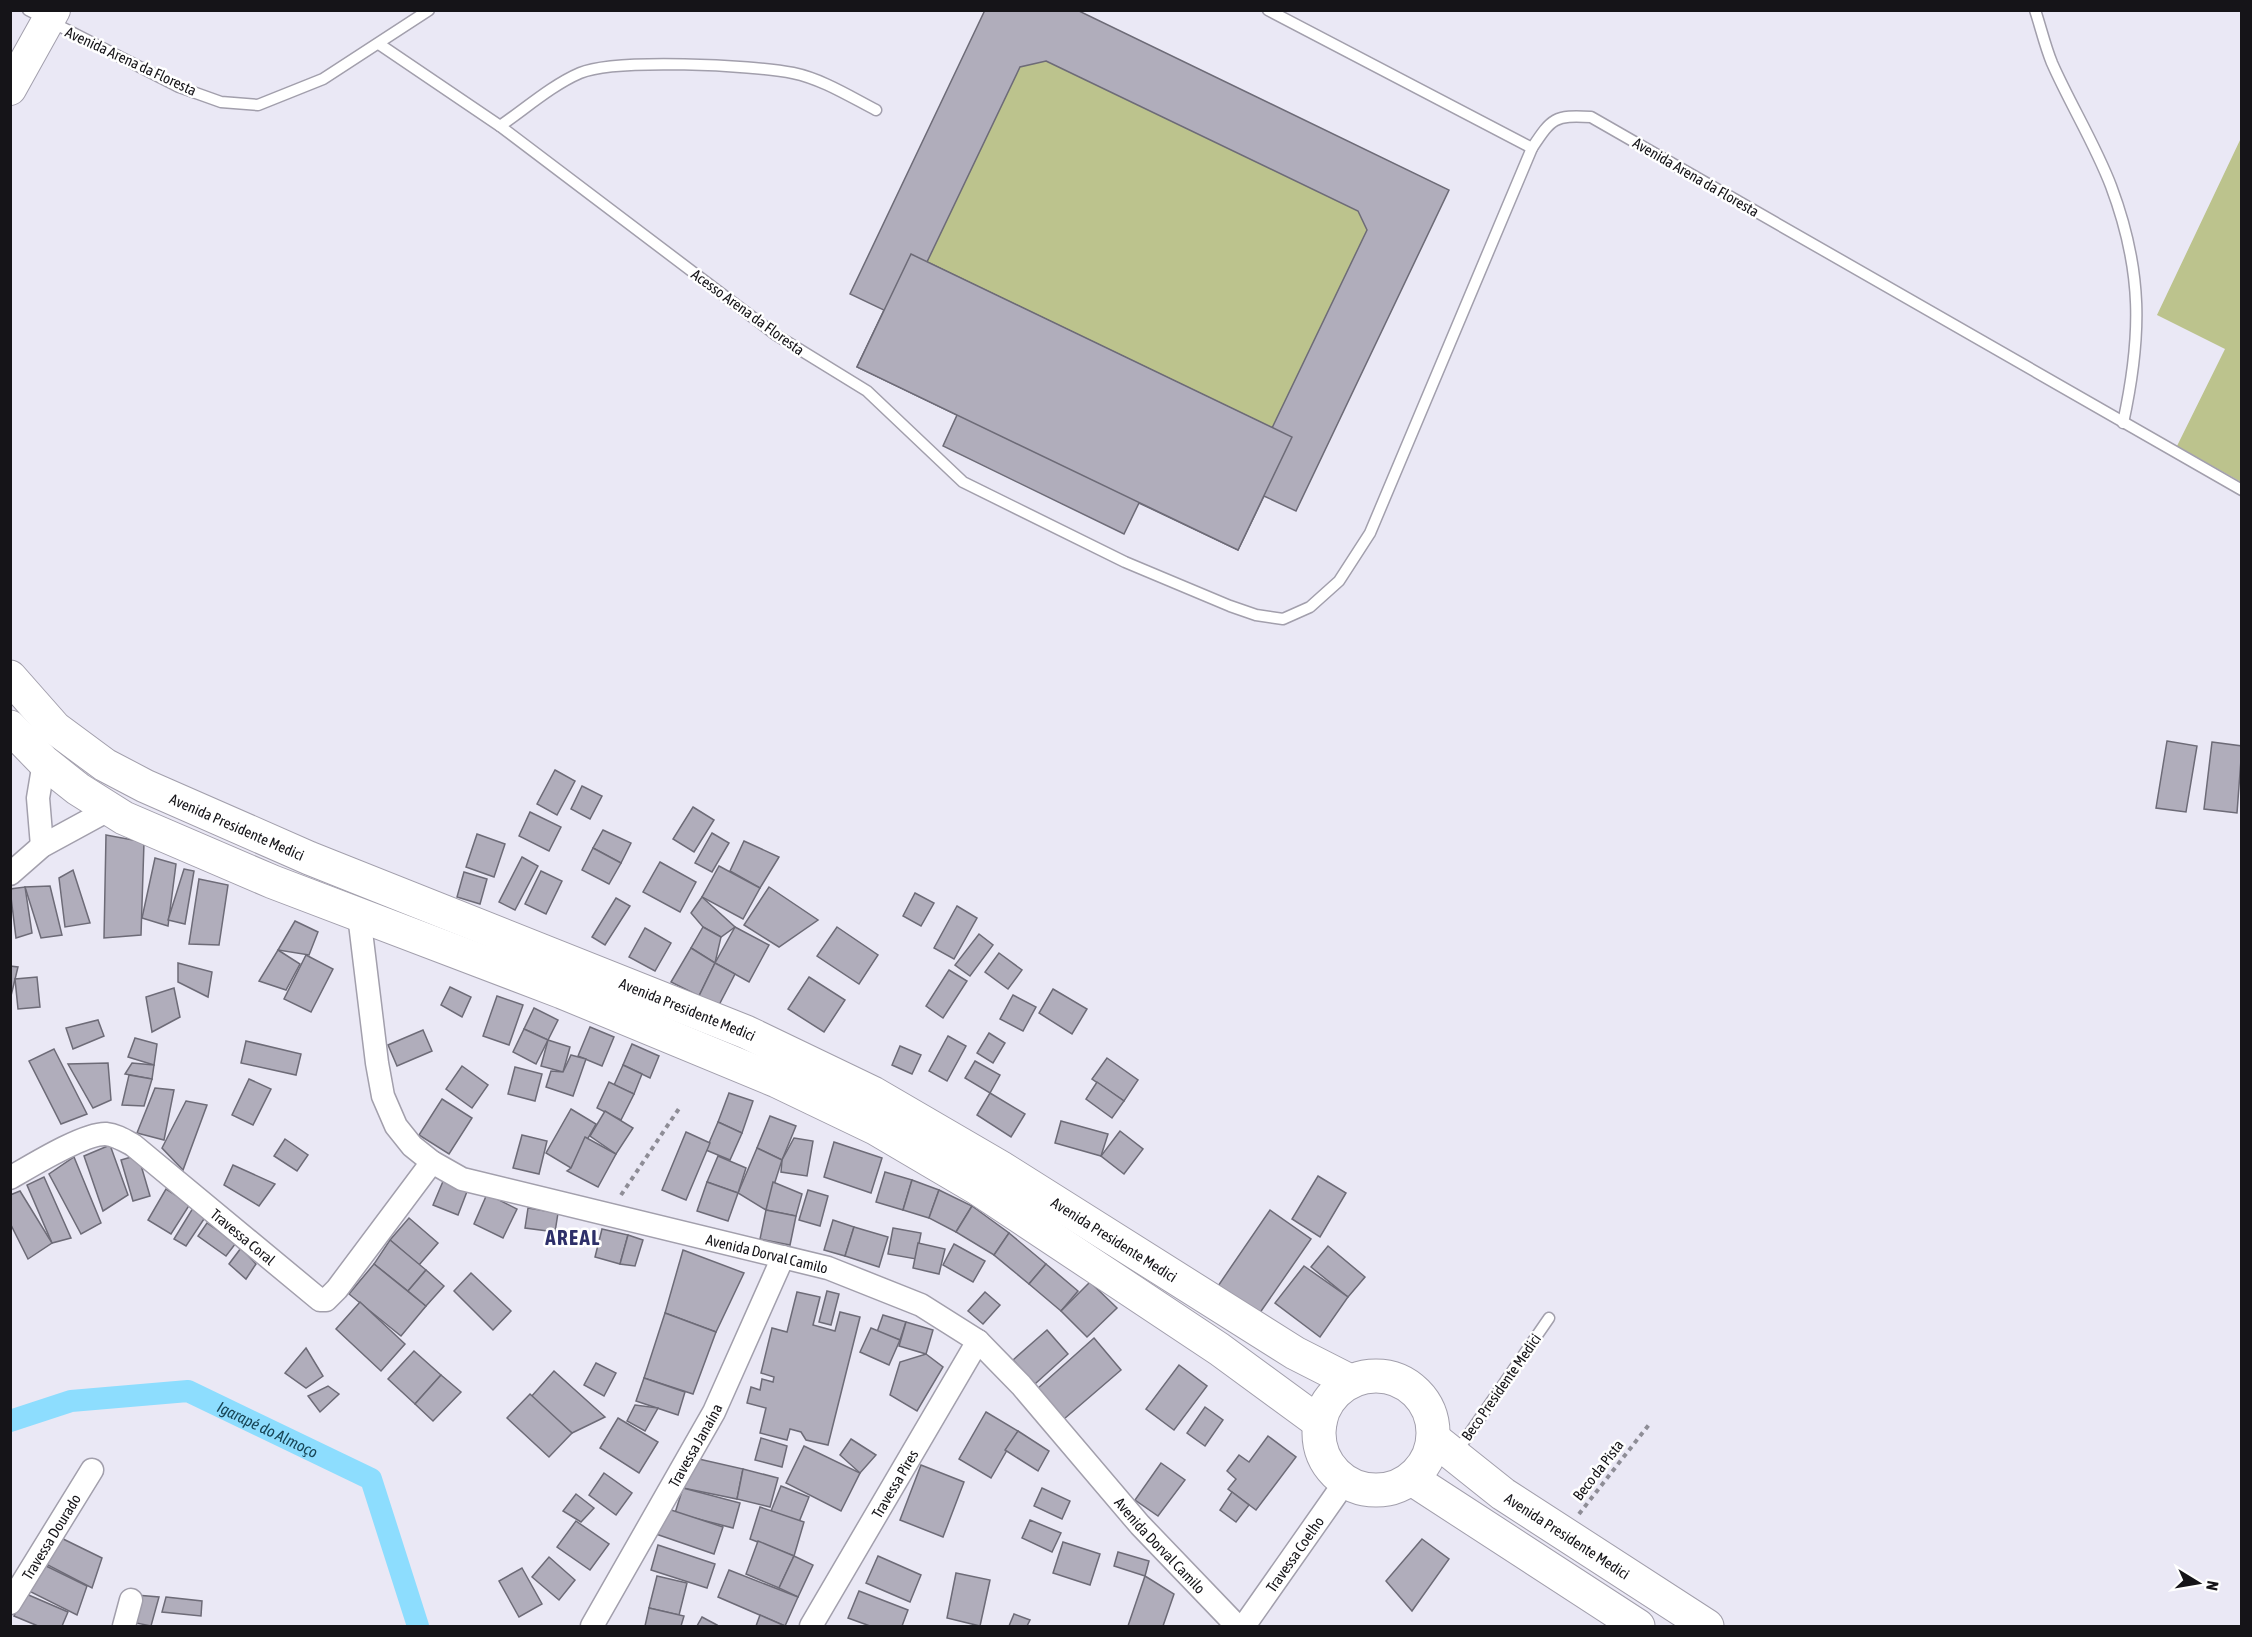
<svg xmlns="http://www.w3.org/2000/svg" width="2252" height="1637" viewBox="0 0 2252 1637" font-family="'Asap Condensed',sans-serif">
	<rect width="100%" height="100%" fill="#eae8f5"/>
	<g fill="#bcc38d">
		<polygon points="985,11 1077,11 1449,190 1296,511 1264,496 1238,550 1139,503 1124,534 943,446 957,415 857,367 884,310"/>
		<polygon points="2241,138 2241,482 2177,446 2225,349 2157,315"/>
	</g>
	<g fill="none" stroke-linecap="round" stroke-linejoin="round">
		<path stroke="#8dddfe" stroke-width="22" id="s1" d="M10,1421l61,-20 117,-10 183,88 47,147"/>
	</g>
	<g fill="#b0adbb" stroke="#6d6b77" stroke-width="1.5" fill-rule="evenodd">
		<path d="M985,10h92l372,180 -153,321 -32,-15 -26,54 -99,-47 -15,31 -181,-88 14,-31 -100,-48 27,-57 -34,-16zM1046,61l312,150 9,19 -95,198 -345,-166 93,-195z"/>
		<polygon points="911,254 1292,437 1238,550 857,367"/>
		<polygon points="2167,741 2197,746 2186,812 2156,808"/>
		<polygon points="2212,742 2242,746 2237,813 2204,809"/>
		<polygon points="555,770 575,781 557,815 537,804"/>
		<polygon points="582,786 602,796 590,819 571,809"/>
		<polygon points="693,807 714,820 694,852 673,839"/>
		<polygon points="530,812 561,827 549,851 519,836"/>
		<polygon points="603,830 631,843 621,863 593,848"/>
		<polygon points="712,833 729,843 712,872 695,863"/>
		<polygon points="477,834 505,844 494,877 466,867"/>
		<polygon points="106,835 144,842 141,935 104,938"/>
		<polygon points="744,841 779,857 760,888 730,871"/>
		<polygon points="593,848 621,863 609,884 582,870"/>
		<polygon points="522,857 538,866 515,910 499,902"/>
		<polygon points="155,858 176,864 168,926 142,918"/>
		<polygon points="660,862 696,882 680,912 643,892"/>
		<polygon points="719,866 760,888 743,919 702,897"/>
		<polygon points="184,869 194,871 185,924 168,920"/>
		<polygon points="73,870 90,923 65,927 59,878"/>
		<polygon points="541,871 562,881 546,914 525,904"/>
		<polygon points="464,872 487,879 480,904 457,897"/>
		<polygon points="199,879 228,885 219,945 189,944"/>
		<polygon points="50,886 62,935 41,938 25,887"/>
		<polygon points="25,887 32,933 16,938 10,889"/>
		<polygon points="769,887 818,920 779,947 744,925"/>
		<polygon points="915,893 934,903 921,926 903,916"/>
		<polygon points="702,897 735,927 721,937 703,927 691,913"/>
		<polygon points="616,898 630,906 605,945 592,937"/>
		<polygon points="957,906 977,918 954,959 934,948"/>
		<polygon points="295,921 318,932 309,955 278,950"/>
		<polygon points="703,927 721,937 715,963 691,948"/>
		<polygon points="735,927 769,945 749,982 715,963"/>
		<polygon points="837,927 878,955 859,984 817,956"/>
		<polygon points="645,928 671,943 655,971 629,957"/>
		<polygon points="979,934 993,945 970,976 955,965"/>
		<polygon points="691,948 715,963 699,996 671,982"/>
		<polygon points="278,950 300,964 286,990 259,981"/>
		<polygon points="999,953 1022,970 1008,989 985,972"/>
		<polygon points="306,955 333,969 311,1012 284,999"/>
		<polygon points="178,963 212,972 208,997 178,982"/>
		<polygon points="715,963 735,974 719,1005 699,996"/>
		<polygon points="10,966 18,967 10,1000"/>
		<polygon points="949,970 967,981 943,1018 926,1006"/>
		<polygon points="37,977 40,1007 18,1009 15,979"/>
		<polygon points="809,977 845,1000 824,1032 788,1009"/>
		<polygon points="450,987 471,997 462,1017 441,1005"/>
		<polygon points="174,988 180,1017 152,1032 146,997"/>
		<polygon points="1053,989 1087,1009 1072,1034 1039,1013"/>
		<polygon points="1013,995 1036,1007 1023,1031 1000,1019"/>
		<polygon points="497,996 523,1005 509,1045 483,1036"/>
		<polygon points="534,1008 558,1020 548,1040 524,1029"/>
		<polygon points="98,1020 104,1036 73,1049 66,1028"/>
		<polygon points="590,1027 614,1037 602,1066 578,1056"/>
		<polygon points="524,1029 548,1040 536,1064 513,1052"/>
		<polygon points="423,1030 432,1051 397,1066 388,1045"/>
		<polygon points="989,1033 1005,1043 993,1063 977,1053"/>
		<polygon points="948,1036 966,1046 947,1081 929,1071"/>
		<polygon points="135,1038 157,1044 154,1065 128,1057"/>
		<polygon points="548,1040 570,1047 563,1072 541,1066"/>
		<polygon points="246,1041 301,1054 296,1075 241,1063"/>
		<polygon points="632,1044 659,1056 650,1078 623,1065"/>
		<polygon points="900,1046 921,1055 912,1074 892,1065"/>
		<polygon points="54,1049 87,1114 61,1124 29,1061"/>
		<polygon points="571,1055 586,1059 573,1096 546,1087 551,1071 563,1072"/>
		<polygon points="1107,1058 1138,1080 1124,1101 1092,1079"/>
		<polygon points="975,1061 1000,1075 990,1093 965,1078"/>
		<polygon points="108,1063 111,1100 93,1108 68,1064"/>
		<polygon points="132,1063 154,1065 152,1079 125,1074"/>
		<polygon points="623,1065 642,1074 634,1094 614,1085"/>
		<polygon points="462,1066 488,1085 472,1108 446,1089"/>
		<polygon points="515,1067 542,1074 535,1101 508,1094"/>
		<polygon points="129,1075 152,1079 144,1106 122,1105"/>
		<polygon points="249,1079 271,1089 253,1125 232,1115"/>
		<polygon points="609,1082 634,1094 621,1120 597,1108"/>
		<polygon points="1097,1082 1124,1101 1112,1118 1086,1099"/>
		<polygon points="155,1088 174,1090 164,1140 137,1133"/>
		<polygon points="729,1093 753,1101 742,1133 718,1122"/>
		<polygon points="990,1093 1025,1114 1011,1137 977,1115"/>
		<polygon points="442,1099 472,1118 449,1154 419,1135"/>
		<polygon points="186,1101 207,1105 183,1170 162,1148"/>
		<polygon points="571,1109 596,1124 571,1168 546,1153"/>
		<polygon points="605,1111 633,1128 616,1154 590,1136"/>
		<polygon points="770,1116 796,1126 782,1160 757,1148"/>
		<polygon points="1061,1121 1108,1134 1101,1156 1055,1143"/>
		<polygon points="718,1122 742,1133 730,1160 706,1150"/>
		<polygon points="1120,1131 1143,1149 1124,1174 1101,1156"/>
		<polygon points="686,1132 710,1143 686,1200 662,1190"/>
		<polygon points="522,1135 547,1141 539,1174 513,1168"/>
		<polygon points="585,1137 616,1154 598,1187 567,1171 571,1168"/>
		<polygon points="794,1138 813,1141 807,1176 781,1172 782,1160"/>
		<polygon points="285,1139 308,1155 297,1171 274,1156"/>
		<polygon points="834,1142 882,1158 871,1193 824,1177"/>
		<polygon points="110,1145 128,1195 103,1211 84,1156"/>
		<polygon points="757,1148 782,1160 766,1210 738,1193"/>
		<polygon points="138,1155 150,1196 133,1201 121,1160"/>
		<polygon points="718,1156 746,1168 738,1193 707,1182"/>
		<polygon points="74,1157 101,1223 81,1234 49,1174"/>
		<polygon points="233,1165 275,1184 259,1206 224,1185"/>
		<polygon points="885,1172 912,1180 903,1210 876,1202"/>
		<polygon points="1318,1176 1346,1193 1320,1237 1292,1219"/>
		<polygon points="44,1177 71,1238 52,1243 27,1185"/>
		<polygon points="444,1179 468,1189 458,1215 433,1205"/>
		<polygon points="912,1180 939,1190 929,1218 903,1210"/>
		<polygon points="707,1182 738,1193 728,1221 697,1211"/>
		<polygon points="773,1182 802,1194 796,1216 766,1210"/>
		<polygon points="166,1189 190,1204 171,1234 148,1220"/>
		<polygon points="808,1190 828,1196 820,1226 799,1220"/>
		<polygon points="939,1190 972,1206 956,1232 929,1218"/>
		<polygon points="20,1191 52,1243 28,1259 10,1223 10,1195"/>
		<polygon points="487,1194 517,1209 503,1238 474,1224"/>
		<polygon points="972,1206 1009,1233 994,1255 956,1232"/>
		<polygon points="193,1208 206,1216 186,1246 174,1239"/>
		<polygon points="528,1208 558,1213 555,1232 525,1228"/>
		<polygon points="766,1210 796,1216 790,1245 760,1239"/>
		<polygon points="1270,1210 1311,1239 1257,1317 1216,1289"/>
		<polygon points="409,1218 438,1243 419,1265 390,1240"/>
		<polygon points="833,1220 854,1227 845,1256 824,1250"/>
		<polygon points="207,1223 236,1243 226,1256 198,1236"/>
		<polygon points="854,1227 888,1237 879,1267 845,1256"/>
		<polygon points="893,1228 921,1233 916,1259 888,1254"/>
		<polygon points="602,1229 628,1235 620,1264 595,1257"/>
		<polygon points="1009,1233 1046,1264 1029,1284 994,1255"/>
		<polygon points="628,1235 643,1240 635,1266 620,1264"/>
		<polygon points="390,1240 426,1270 408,1291 374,1264"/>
		<polygon points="918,1243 945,1249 939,1274 913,1268"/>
		<polygon points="954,1244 985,1261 973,1282 943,1265"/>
		<polygon points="1328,1246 1365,1277 1348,1297 1311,1267"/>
		<polygon points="241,1248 256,1264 246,1279 229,1264"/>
		<polygon points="683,1250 744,1273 716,1332 665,1313"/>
		<polygon points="374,1264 426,1306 401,1336 349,1294"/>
		<polygon points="1046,1264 1078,1291 1061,1311 1029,1284"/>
		<polygon points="1304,1266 1348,1297 1320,1337 1275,1303"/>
		<polygon points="426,1270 444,1286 426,1306 408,1291"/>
		<polygon points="471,1273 511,1311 493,1330 454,1291"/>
		<polygon points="1090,1282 1117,1308 1087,1337 1061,1311"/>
		<polygon points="827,1291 839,1294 831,1325 819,1322"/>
		<polygon points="797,1292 820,1297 813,1325 835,1331 840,1312 860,1317 828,1445 806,1440 801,1432 790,1429 787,1440 760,1433 766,1408 747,1403 751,1387 760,1390 762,1379 773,1382 774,1377 761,1373 772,1328 787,1332"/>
		<polygon points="985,1292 1000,1305 983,1324 968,1311"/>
		<polygon points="360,1302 405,1344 381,1371 336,1329"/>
		<polygon points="665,1313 716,1332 693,1394 644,1378"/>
		<polygon points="883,1315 906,1322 900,1340 877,1332"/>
		<polygon points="906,1322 933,1330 926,1354 899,1346"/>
		<polygon points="871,1328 900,1340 889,1365 860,1352"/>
		<polygon points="1047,1330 1068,1354 1035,1384 1013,1360"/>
		<polygon points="1094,1338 1121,1370 1064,1419 1037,1389"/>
		<polygon points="306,1348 323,1376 306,1388 285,1373"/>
		<polygon points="414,1351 441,1375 415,1404 388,1379"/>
		<polygon points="926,1354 943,1367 917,1411 890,1395 900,1362"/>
		<polygon points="596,1363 616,1373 604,1396 584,1385"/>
		<polygon points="1179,1365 1207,1386 1174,1430 1146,1409"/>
		<polygon points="554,1371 605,1417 572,1433 531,1397"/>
		<polygon points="441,1375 461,1392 433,1421 415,1404"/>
		<polygon points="644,1378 685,1392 678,1415 636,1401"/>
		<polygon points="328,1386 339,1394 320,1412 308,1396"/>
		<polygon points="530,1394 572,1433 549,1457 507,1418"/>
		<polygon points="635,1405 658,1408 645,1431 627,1421"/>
		<polygon points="1205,1407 1223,1420 1205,1446 1187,1433"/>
		<polygon points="986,1412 1018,1431 991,1478 959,1459"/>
		<polygon points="618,1418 658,1442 639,1473 600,1448"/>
		<polygon points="1018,1431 1049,1451 1038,1471 1005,1450"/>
		<polygon points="1268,1436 1296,1457 1256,1510 1228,1489 1236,1479 1227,1471 1239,1455 1249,1462"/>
		<polygon points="761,1438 787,1446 782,1467 755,1460"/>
		<polygon points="851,1439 876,1455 860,1473 840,1455"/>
		<polygon points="804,1446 860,1473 841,1511 786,1483"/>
		<polygon points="690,1457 743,1469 737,1499 683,1488"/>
		<polygon points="1161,1463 1185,1480 1158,1516 1135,1500"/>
		<polygon points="921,1465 964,1482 943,1537 900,1520"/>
		<polygon points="743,1469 778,1478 770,1507 737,1499"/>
		<polygon points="604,1473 632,1493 616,1515 589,1495"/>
		<polygon points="781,1486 809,1497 799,1522 771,1511"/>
		<polygon points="683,1488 740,1503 733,1528 675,1513"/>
		<polygon points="1042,1488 1070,1501 1062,1519 1034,1506"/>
		<polygon points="1232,1492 1249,1505 1236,1522 1220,1510"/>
		<polygon points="576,1494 594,1508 581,1522 563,1511"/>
		<polygon points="662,1507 723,1527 714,1554 653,1533"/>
		<polygon points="760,1507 804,1522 794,1556 750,1539"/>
		<polygon points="1030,1520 1061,1533 1052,1552 1022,1538"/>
		<polygon points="576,1521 609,1544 590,1570 557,1547"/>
		<polygon points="55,1535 102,1558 92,1588 42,1562"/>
		<polygon points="1422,1539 1449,1559 1412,1611 1386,1581"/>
		<polygon points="758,1541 794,1556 779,1588 746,1574"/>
		<polygon points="1063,1542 1100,1554 1090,1585 1053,1573"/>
		<polygon points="658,1545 715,1564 707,1588 651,1570"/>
		<polygon points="1118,1552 1149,1561 1145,1576 1114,1566"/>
		<polygon points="794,1556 813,1565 798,1597 779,1588"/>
		<polygon points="878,1556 921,1575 910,1602 866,1583"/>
		<polygon points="549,1557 575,1580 559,1600 532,1577"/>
		<polygon points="40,1563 87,1586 77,1615 27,1590"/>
		<polygon points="522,1568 542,1604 519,1617 499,1581"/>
		<polygon points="729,1570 798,1597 785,1626 718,1597"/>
		<polygon points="956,1573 990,1580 980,1626 947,1618"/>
		<polygon points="657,1576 687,1583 679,1615 649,1608"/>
		<polygon points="1145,1576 1174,1594 1163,1626 1128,1626"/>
		<polygon points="859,1591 908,1610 902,1626 870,1626 848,1618"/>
		<polygon points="24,1593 68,1612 62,1626 38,1626 14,1616"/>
		<polygon points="136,1595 159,1597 151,1626 131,1622"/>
		<polygon points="166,1597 202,1601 201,1616 162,1612"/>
		<polygon points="649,1608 684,1616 681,1626 645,1626"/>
		<polygon points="1014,1614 1030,1620 1027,1626 1009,1626"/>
		<polygon points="760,1615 785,1626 756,1626"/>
		<polygon points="702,1617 717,1625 716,1626 697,1626"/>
	</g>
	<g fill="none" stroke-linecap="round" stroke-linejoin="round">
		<defs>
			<g id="service">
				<polyline points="28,10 179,87 221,102 258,105 323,79 429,10"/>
				<path d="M1268,10l264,138c20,-30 22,-33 59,-31l651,373"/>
				<path d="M2035,10c6,18 10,36 17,53 18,41 43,81 59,123 32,85 31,150 12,237"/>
				<polyline points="379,44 500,126 776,335 867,391 963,482 1125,562 1230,606 1256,615 1283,619 1310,607 1339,581 1370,533 1532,148"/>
				<path d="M500,126c25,-17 52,-41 80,-53 35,-15 172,-8 213,0 29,6 56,23 83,37"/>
				<polyline points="1456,1453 1549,1318"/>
			</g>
			<g id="minor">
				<polyline points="42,846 38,798 44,762"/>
				<polyline points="10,874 42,846 110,809"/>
				<path id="s2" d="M359,915l18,148 6,33 13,30 16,20 20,16 30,17 366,89 93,37 57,36 43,44 119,140 97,101"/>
				<path id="s3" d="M10,1178c21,-12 74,-45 96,-44 10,1 18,6 27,11l187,155h6l11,-11 95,-127"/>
				<path id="s4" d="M10,1603l82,-133"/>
				<polyline points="124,1626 131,1600"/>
				<path id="s5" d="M592,1626l122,-214 69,-155"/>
				<path id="s6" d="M811,1626l167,-285"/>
				<path id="s7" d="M1244,1626l101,-144"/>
			</g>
			<polyline id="secondary" points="10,89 54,10"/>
			<g id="primary">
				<path id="s8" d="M10,677l45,51 50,37 40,21 164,72 437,174 127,61 127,74 295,186 55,28"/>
				<polyline points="10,727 44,762 78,789 124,818 273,882 562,992 777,1081 875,1128 977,1188 1219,1349 1320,1423"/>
				<circle cx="1376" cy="1433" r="57"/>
				<path id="s9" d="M1434,1439l69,55 204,132"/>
				<polyline points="1412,1479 1638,1626"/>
			</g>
		</defs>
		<use href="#service" stroke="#a29fac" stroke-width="13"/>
		<use href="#minor" stroke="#a29fac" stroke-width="25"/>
		<use href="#secondary" stroke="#a29fac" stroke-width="34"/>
		<use href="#primary" stroke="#a29fac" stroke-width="35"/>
		<g stroke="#8e8d96" stroke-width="4" stroke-dasharray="4.5 4.5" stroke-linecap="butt">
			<polyline points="621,1195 680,1107"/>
			<polyline points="1579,1514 1651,1422"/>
		</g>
		<use href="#service" stroke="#fff" stroke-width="10"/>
		<use href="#minor" stroke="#fff" stroke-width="22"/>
		<use href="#secondary" stroke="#fff" stroke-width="32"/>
		<use href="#primary" stroke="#fff" stroke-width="33"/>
	</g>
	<g text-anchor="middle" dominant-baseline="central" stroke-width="5" stroke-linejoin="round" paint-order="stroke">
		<g font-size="15" fill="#151418" stroke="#fff">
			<text transform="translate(131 61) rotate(25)">Avenida Arena da Floresta</text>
			<text transform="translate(1696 177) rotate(30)">Avenida Arena da Floresta</text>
			<text transform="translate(748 312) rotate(36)">Acesso Arena da Floresta</text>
			<text stroke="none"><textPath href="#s8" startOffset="276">Avenida Presidente Medici</textPath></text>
			<text stroke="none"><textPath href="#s8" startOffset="762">Avenida Presidente Medici</textPath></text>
			<text stroke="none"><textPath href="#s3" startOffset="279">Travessa Coral</textPath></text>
			<text stroke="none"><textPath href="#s8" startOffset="1248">Avenida Presidente Medici</textPath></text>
			<text stroke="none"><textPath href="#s2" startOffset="615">Avenida Dorval Camilo</textPath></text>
			<text transform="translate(1501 1387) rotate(-55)">Beco Presidente Medici</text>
			<text stroke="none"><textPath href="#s5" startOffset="208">Travessa Janaína</textPath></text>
			<text transform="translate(1598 1470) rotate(-52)">Beco da Pista</text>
			<text stroke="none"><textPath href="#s6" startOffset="165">Travessa Pires</textPath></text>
			<text stroke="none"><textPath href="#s9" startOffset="165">Avenida Presidente Medici</textPath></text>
			<text stroke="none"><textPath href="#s4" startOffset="78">Travessa Dourado</textPath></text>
			<text stroke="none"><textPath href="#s2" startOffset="1119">Avenida Dorval Camilo</textPath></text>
			<text stroke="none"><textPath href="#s7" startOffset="88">Travessa Coelho</textPath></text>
		</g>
		<g font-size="16" font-style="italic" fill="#184657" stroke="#fff">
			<text stroke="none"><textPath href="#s1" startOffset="270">Igarapé do Almoço</textPath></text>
		</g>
		<g font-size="21" font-weight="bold" letter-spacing="1.5" fill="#2d2f69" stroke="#fff">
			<text x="573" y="1237">AREAL</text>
		</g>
	</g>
	<rect width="2252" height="1637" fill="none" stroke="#151418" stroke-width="24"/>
	<g transform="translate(2198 1583) rotate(101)" stroke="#ffffff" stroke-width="4.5" paint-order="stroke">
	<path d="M0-4.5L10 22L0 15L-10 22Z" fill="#151418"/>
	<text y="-9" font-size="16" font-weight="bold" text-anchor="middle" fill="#151418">N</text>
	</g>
</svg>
